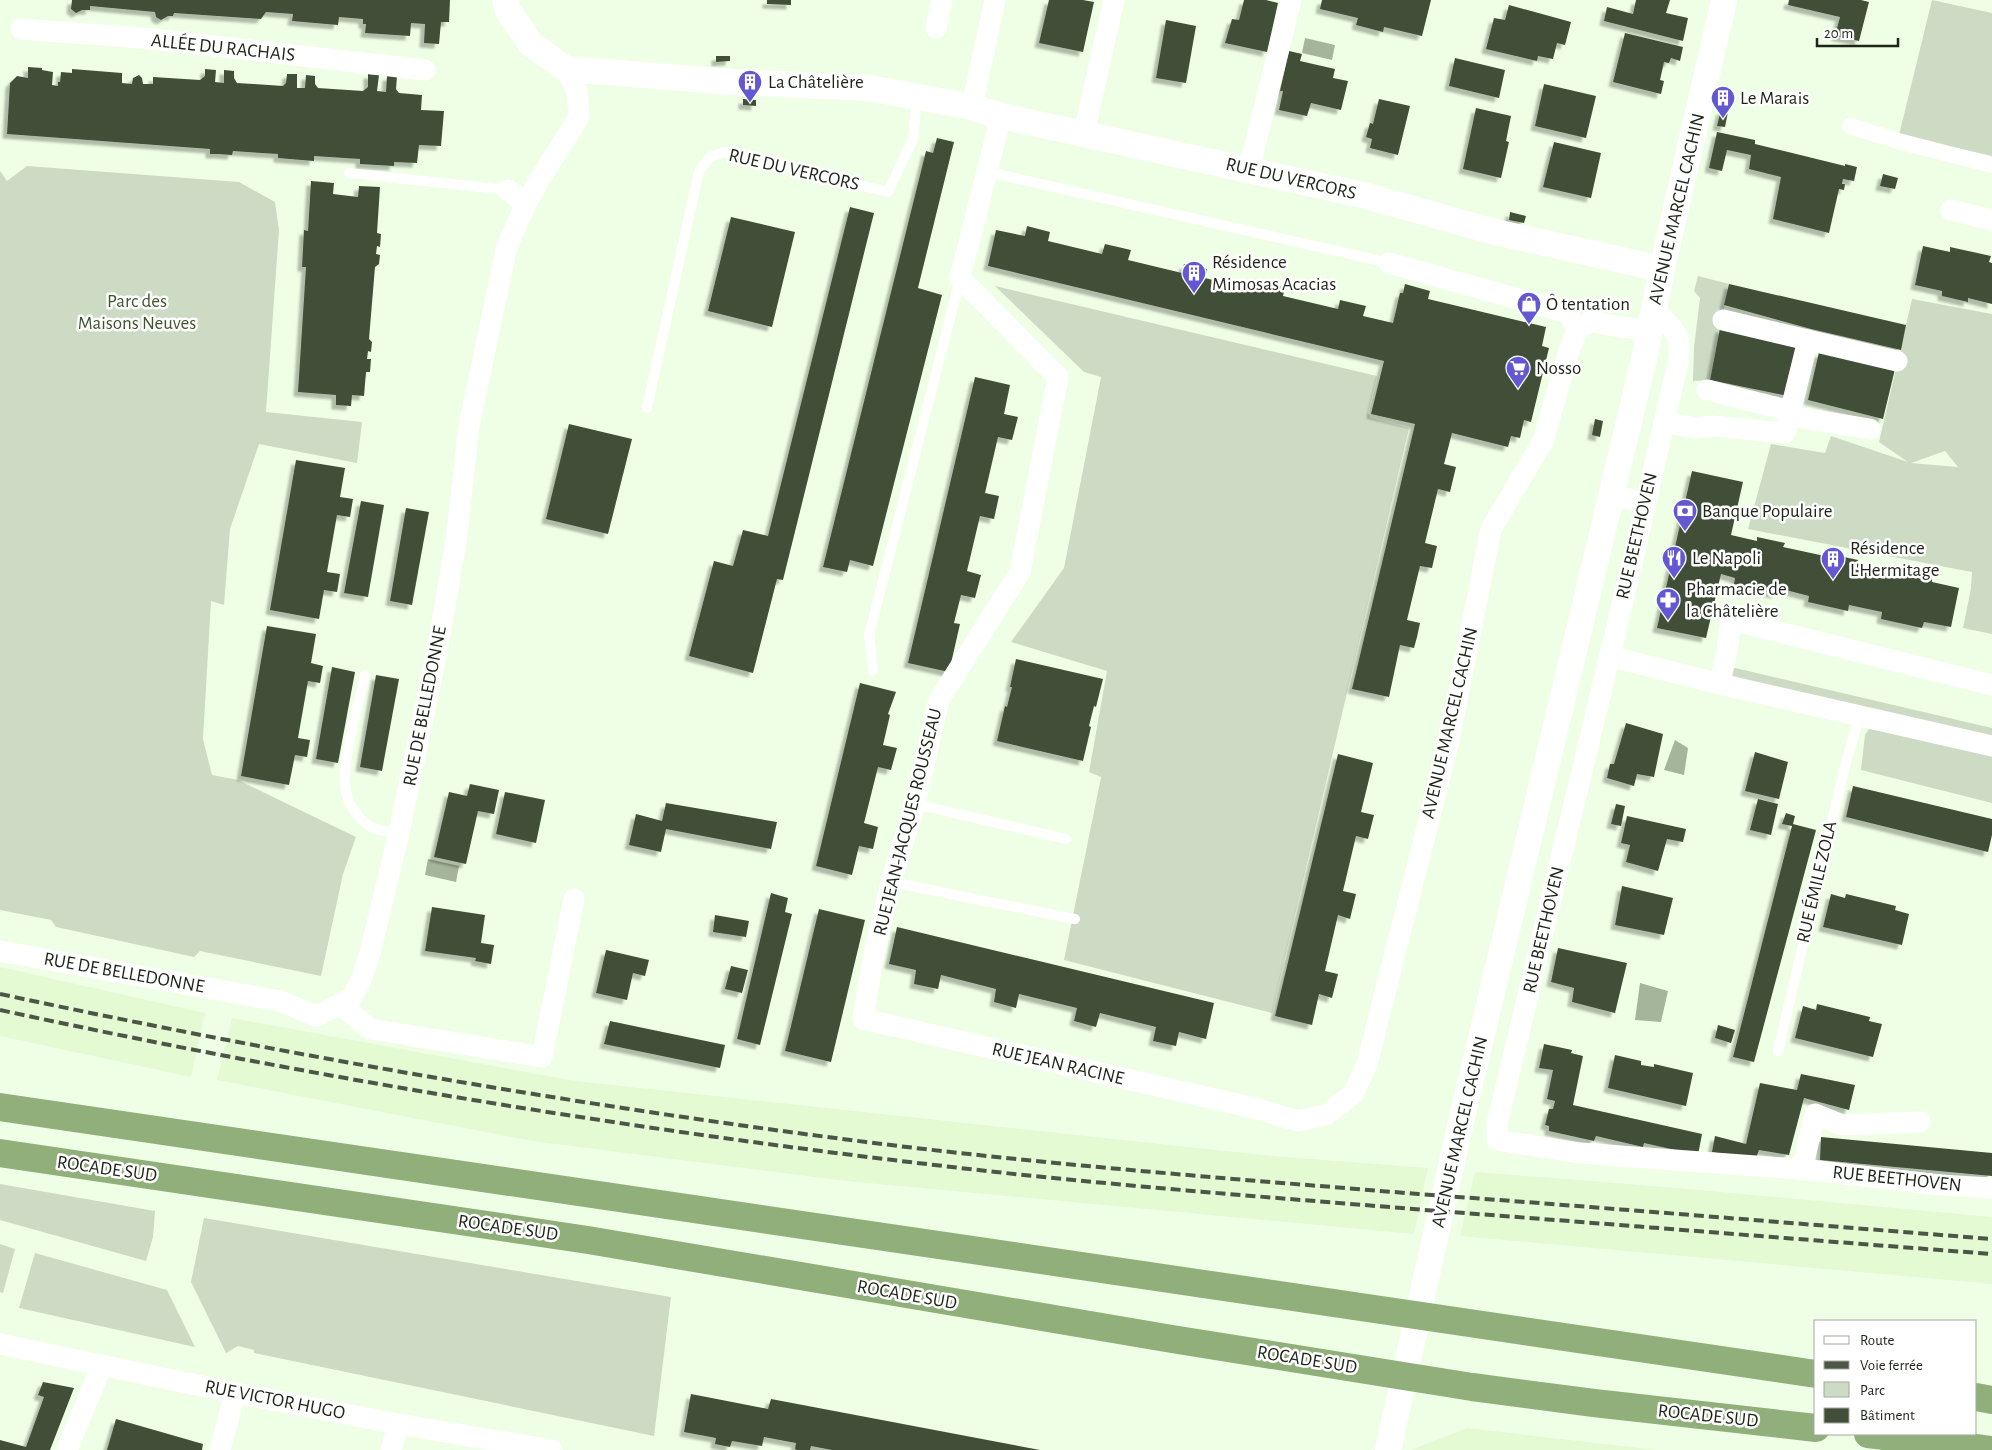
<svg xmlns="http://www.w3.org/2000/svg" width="1992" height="1450" viewBox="0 0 1992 1450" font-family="'Alegreya Sans',sans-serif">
	<defs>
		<filter id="shadow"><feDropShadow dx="-4.5" dy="4.5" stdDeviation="1" flood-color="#0004"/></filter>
	</defs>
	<rect width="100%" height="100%" fill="#efffe5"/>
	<g fill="#e3fad3">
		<polygon points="0,967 205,1013 191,1077 0,1036"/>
		<polygon points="232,1018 575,1081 1272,1156 1428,1168 1414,1234 846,1181 532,1141 217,1080"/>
		<polygon points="1475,1172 1678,1188 1992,1217 1992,1284 1460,1236"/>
		<polygon points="1467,1428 1656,1450 1411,1450"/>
	</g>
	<g fill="#cddbc4" fill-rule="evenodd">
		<polygon points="1932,0 1992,13 1992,156 1899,135"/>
		<polygon points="27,166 239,182 275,202 279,230 266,412 362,422 357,463 259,444 230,529 224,605 211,601 203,739 212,775 238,780 356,837 343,874 321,976 200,951 194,957 56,927 51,920 0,910 0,171 7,181"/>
		<polygon points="1698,276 1729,284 1710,380 1693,381 1694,347 1700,298 1694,291"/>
		<polygon points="995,286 1377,376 1368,413 1370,418 1409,428 1272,1013 1064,960 1101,777 1089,772 1107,671 1011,642 1064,568 1101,377 1084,372"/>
		<path d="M1912,299l80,15v320l-29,-6 8,-40 1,-16 -224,-43 23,-85 54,9 6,-17 77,26 -29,-20zM1945,451l13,16 -47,-4z"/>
		<polygon points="1731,667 1992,728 1992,741 1729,681"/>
		<polygon points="1873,723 1992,750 1992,803 1861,770 1865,735"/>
		<polygon points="0,1184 155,1211 153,1237 146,1261 0,1220"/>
		<polygon points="204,1218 671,1297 654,1436 254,1353 254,1350 238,1346 226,1353 191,1282"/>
		<polygon points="0,1244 15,1249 3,1293 0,1292"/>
		<polygon points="35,1253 167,1290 195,1347 19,1308"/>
	</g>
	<g fill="#a5b59b">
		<polygon points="1305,38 1335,45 1332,60 1302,53"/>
		<polygon points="1675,740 1688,748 1684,775 1664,770"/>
		<polygon points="428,859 459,866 456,882 425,875"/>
		<polygon points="1640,983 1668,991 1661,1022 1635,1020"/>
	</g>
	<g fill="#424f38" filter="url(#shadow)">
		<polygon points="72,0 450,0 449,22 441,22 439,44 424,43 425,24 411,23 410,36 365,33 366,24 363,24 363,19 339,17 338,25 292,21 293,14 266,12 261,19 174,13 173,16 168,16 161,20 156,17 155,12 90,6 90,10 82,10 76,13 71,9"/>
		<polygon points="767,0 791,0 791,5 767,4"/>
		<polygon points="1049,0 1083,0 1094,2 1083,52 1039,43"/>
		<polygon points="1244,0 1266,0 1278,3 1267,52 1225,43 1232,19 1239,20"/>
		<polygon points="1322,0 1431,0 1422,36 1384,27 1383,32 1356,25 1358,18 1320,9"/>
		<polygon points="1636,0 1670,0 1666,13 1688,18 1683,41 1604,21 1607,7 1633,14"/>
		<polygon points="1789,0 1861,0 1869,2 1859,41 1835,36 1840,17 1788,5"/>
		<polygon points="1509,5 1571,22 1565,45 1557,43 1553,59 1538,56 1537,61 1486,49 1494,18 1505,20"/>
		<polygon points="1166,20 1196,26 1186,83 1156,78"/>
		<polygon points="1625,33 1683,47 1680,61 1671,58 1669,63 1664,62 1660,80 1664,81 1661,94 1613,82"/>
		<polygon points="1289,51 1302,54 1300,61 1335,69 1333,78 1348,81 1341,110 1311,103 1307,116 1279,110 1283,91 1280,91"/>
		<polygon points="716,56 730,56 730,61 716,62"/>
		<polygon points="1455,58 1505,70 1499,98 1449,86"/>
		<polygon points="28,67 42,68 42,70 53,72 52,85 58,86 58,82 60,82 61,72 72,73 72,69 122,73 122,83 132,84 133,78 139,75 142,78 143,84 153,84 153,77 200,80 205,76 205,69 216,70 215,82 224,83 224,70 234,71 234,78 237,83 283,86 286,83 287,74 297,74 297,88 305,88 306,75 315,76 315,84 318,88 363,91 368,87 368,74 379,75 377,91 386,92 387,76 397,76 396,89 399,93 422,95 421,110 444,111 441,146 419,145 417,163 394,162 394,166 360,164 360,159 314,156 314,161 278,158 278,154 233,151 232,155 219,154 210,154 210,149 7,134 10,83 17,76 28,78"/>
		<polygon points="1544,84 1596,96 1586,138 1535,126"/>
		<polygon points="743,99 756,100 756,106 743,105"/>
		<polygon points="1379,99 1410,106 1398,155 1370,148 1372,139 1366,137 1370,123 1373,124"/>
		<polygon points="1476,108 1511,116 1506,141 1509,142 1501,178 1463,169"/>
		<polygon points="1721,110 1728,112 1725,127 1717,126"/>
		<polygon points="1717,132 1755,140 1755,144 1845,166 1845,164 1857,167 1854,181 1843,179 1842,184 1845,184 1844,190 1839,189 1829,233 1773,219 1781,177 1749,169 1751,155 1727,150 1722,171 1709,168"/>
		<polygon points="937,138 954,142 918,288 942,295 873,566 850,560 847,572 823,567 926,151 933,153"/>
		<polygon points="1554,142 1601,153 1591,198 1543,187"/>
		<polygon points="1883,174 1898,178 1895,189 1880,186"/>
		<polygon points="311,181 334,183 333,194 358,197 359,186 380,187 377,233 381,234 380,247 377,246 376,254 380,255 379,264 375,267 369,339 372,342 371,352 368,351 367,359 371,359 370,372 366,372 364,396 352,395 351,406 336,405 336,395 298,392 306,267 302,267 304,230 308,231"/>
		<polygon points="850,207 874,213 783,580 777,579 753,673 689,656 714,561 733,566 743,530 768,536"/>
		<polygon points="1510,212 1526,216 1524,223 1509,220"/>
		<polygon points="731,217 795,232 772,327 708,311"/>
		<polygon points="1027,226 1050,232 1048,241 1102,254 1105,244 1131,250 1128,260 1182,273 1184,264 1207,269 1205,278 1261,292 1263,282 1285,287 1283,296 1338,309 1340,300 1366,306 1363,316 1393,323 1400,293 1403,293 1405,284 1430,291 1428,299 1546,327 1542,346 1549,348 1531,422 1524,420 1520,438 1511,436 1508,447 1452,433 1444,464 1456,467 1450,492 1438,489 1425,543 1437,546 1432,568 1420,566 1407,620 1420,623 1417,637 1414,648 1400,645 1389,697 1352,689 1415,424 1371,414 1384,361 988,266 996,230 1025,236"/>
		<polygon points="1923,246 1950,252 1950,247 1991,256 1989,262 1992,263 1992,304 1968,298 1968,302 1942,296 1942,291 1915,285"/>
		<polygon points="1729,284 1906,325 1901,350 1811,329 1724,305"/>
		<polygon points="1720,328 1799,347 1788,396 1710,380"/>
		<polygon points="1819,352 1895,369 1883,419 1808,400"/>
		<polygon points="975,377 1010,385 1004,414 1018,417 1012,440 998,437 985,493 999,496 994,519 980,516 967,571 981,575 975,598 961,595 954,623 960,624 949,672 908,663"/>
		<polygon points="1595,419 1603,421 1600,437 1592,435"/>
		<polygon points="569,424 632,439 608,534 546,519"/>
		<polygon points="296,460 345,468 340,497 353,499 350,517 337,515 327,572 340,574 337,592 324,590 319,619 270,610"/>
		<polygon points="1692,471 1743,482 1731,535 1757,541 1757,537 1785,543 1783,547 1834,558 1835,555 1858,560 1857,565 1908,576 1909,572 1932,577 1932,582 1959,588 1951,627 1924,622 1922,628 1881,619 1882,612 1849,605 1848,611 1808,602 1809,596 1778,588 1776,594 1734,584 1735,578 1721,574 1706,638 1657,628"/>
		<polygon points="361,501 384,505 368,597 344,593"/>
		<polygon points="406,508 429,512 412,605 390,601"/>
		<polygon points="267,626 316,634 311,663 323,666 320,683 308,681 298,738 310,740 307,757 295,755 289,785 241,776"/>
		<polygon points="1016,659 1103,679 1096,707 1094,706 1089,726 1091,727 1083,761 997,741 1005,706 1007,707 1012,687 1010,687"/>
		<polygon points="332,667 355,672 338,763 316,759"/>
		<polygon points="376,675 399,679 382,771 360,767"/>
		<polygon points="860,683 896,692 888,714 890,715 883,745 897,748 891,770 878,767 864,823 878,827 873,849 859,846 852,875 816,866"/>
		<polygon points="1626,723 1663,734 1654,777 1637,774 1634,786 1607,778 1610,764 1614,764"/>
		<polygon points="1755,752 1788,762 1779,799 1745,791"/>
		<polygon points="1338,754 1373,763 1361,812 1374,815 1368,839 1356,836 1343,891 1356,894 1350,919 1338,915 1325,971 1338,974 1332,998 1319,994 1312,1025 1275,1016"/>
		<polygon points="470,784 499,790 494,814 478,811 466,864 434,857 449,792 467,796"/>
		<polygon points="1853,786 1992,819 1992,835 1988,852 1846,817"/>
		<polygon points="505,792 545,800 536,843 496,834"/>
		<polygon points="1758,799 1778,804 1771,835 1750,830"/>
		<polygon points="666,803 777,822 771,849 666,829 661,852 629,845 636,814 662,821"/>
		<polygon points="1616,804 1625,806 1621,826 1611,824"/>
		<polygon points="1786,813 1795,816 1793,824 1816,830 1754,1062 1733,1057 1792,826 1782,824"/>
		<polygon points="1627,816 1686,829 1683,842 1667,839 1658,871 1626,862 1630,845 1621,843"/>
		<polygon points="1622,886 1673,898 1664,935 1615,925"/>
		<polygon points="771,893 788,898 785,912 792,914 760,1045 737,1039"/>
		<polygon points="1831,894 1845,898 1846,894 1896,906 1895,910 1909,914 1902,945 1823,927"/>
		<polygon points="432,907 485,915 481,943 494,945 491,964 475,961 476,958 425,951"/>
		<polygon points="819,909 865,920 831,1062 785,1051"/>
		<polygon points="715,915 749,921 746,937 713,932"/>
		<polygon points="897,927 1214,1003 1206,1039 1179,1032 1176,1046 1153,1041 1156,1027 1100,1013 1096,1027 1074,1021 1077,1008 1019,994 1016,1008 994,1002 996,989 941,975 938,989 914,984 916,970 889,964"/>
		<polygon points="1558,948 1627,963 1615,1013 1572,1002 1574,988 1551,982"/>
		<polygon points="606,950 649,960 645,976 633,973 627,1000 596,993"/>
		<polygon points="731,966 748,970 742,993 725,989"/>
		<polygon points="1817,1004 1870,1017 1869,1021 1882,1024 1873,1057 1795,1038 1803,1006 1816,1010"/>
		<polygon points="610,1021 725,1045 720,1068 604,1044"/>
		<polygon points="1718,1025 1735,1030 1731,1043 1715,1038"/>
		<polygon points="1544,1044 1572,1050 1571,1053 1583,1056 1573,1105 1702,1134 1698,1155 1644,1143 1643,1147 1596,1136 1594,1141 1549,1131 1549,1126 1545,1125 1549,1109 1553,1109 1555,1101 1547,1099 1553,1070 1539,1068"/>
		<polygon points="1615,1055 1641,1061 1641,1065 1654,1067 1654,1064 1693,1073 1686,1106 1608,1088"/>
		<polygon points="1801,1074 1855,1085 1849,1110 1804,1098 1789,1155 1759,1150 1755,1161 1712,1152 1715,1136 1746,1144 1760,1083 1797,1090"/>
		<polygon points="1821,1137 1992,1153 1992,1176 1820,1160"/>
		<polygon points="43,1382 74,1388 50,1450 0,1450 0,1440 26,1447 44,1397 38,1395"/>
		<polygon points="691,1394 768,1409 771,1399 1040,1450 832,1450 811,1446 810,1450 797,1450 795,1449 796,1443 764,1437 762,1446 732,1441 730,1447 715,1444 716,1438 684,1432"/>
		<polygon points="116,1419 203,1444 202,1450 107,1450"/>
	</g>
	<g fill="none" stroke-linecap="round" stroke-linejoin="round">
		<g stroke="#fff" stroke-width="10">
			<polyline points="988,172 1381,261"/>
			<polyline points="349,173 508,190"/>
			<polyline points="647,408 699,171 710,157 724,152 888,192 913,139 917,98"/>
			<polyline points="873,670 869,635 960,279"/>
			<path d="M365,675c-6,28 -25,91 -19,117 2,12 13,27 23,34 9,5 20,6 30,7"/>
			<polyline points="915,804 1066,839"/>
			<polyline points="891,882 1075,919"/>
			<polyline points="1778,1051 1846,762 1860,715"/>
		</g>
		<polyline stroke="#fff" stroke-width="16" points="1850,126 1898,141 1992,165"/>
		<g stroke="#fff" stroke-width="21">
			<polyline points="936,28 942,0"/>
			<polyline points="21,29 153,39 425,70"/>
			<polyline points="972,107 995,0"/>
			<polyline points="1001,116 960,278 1058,377 1020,572 939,700 915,804 891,882 873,959 863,1019 1254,1108 1298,1121 1328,1114 1353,1094 1367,1064 1449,741 1491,529 1543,441 1568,354 1577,330 1592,321 1608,325 1651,331"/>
			<polyline points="1084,133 1114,0"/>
			<polyline points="1249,170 1291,0"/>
			<polyline points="508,190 526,204"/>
			<polyline points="1951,210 1992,220"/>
			<polyline points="1389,263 1568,313 1577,330"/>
			<path d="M1654,311c20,16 29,25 24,51l-43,189 -138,573v16l83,13 231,17 128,15 53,3"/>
			<polyline points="1723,320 1897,361"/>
			<polyline points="1707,390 1791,411"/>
			<polyline points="1790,416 1870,429"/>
			<polyline points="1664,422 1695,428 1713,426 1785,433 1808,340"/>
			<polyline points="1612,495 1646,503"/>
			<polyline points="1609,656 1720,684 1992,746"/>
			<polyline points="1720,684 1727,650 1731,620 1992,685"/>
			<polyline points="0,951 280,1001 316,1016 351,999 362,978 370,953 399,833 438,646 456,542 469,426 507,246 526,204 541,177 579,117 577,91 566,69"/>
			<polyline points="340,1005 371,1029 542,1057 574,899"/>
			<polyline points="1802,1170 1815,1114 1842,1125 1920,1122"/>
			<polyline points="0,1344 235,1393 398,1424 552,1450"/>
			<polyline points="67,1450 102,1365"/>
			<polyline points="220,1450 235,1393"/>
			<polyline points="391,1450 398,1424"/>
		</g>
		<g stroke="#fff" stroke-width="26">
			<polyline points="505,0 508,11 531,44 566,69 734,82 869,88 972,107 1001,116 1363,195 1495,232 1662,269"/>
			<polyline points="1388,1450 1459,1130 1645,355 1662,269 1724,0"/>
		</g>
		<g stroke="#90af7a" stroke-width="28">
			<polyline points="0,1107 1816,1374"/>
			<polyline points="0,1153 588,1240 1172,1339 1472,1387 1594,1403 1816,1428"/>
			<polyline points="1976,1397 1992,1400"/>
			<polyline points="1868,1434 1992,1450"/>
		</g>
		<g stroke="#4c5646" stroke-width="4" stroke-dasharray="10 5" stroke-linecap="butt">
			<path d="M0,994c286,61 575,111 866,148 183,23 368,37 552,52 192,14 383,30 574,45"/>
			<path d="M0,1010c329,71 662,125 996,162 147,16 295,27 442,39 185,14 369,29 554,43"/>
		</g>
	</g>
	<defs>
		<symbol id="building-pin" viewBox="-11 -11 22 30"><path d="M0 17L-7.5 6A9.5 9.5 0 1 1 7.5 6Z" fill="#6358d1" stroke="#fff"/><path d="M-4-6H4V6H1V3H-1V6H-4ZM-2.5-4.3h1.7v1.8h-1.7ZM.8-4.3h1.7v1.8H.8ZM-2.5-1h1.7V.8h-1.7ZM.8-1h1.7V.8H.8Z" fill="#fff"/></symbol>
		<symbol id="shop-pin" viewBox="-11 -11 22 30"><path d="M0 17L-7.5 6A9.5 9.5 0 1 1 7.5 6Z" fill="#6358d1" stroke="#fff"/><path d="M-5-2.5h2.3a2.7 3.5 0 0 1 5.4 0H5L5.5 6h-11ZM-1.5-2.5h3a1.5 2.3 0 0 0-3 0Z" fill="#fff"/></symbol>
		<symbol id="supermarket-pin" viewBox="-11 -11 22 30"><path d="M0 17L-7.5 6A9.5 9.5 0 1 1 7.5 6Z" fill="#6358d1" stroke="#fff"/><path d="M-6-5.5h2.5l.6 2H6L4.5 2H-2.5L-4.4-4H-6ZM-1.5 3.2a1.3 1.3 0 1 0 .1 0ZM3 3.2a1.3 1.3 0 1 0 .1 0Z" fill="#fff"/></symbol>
		<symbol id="bank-pin" viewBox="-11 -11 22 30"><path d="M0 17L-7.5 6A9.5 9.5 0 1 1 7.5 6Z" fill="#6358d1" stroke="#fff"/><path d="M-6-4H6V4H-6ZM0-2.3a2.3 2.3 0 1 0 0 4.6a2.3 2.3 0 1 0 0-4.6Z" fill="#fff"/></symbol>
		<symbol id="restaurant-pin" viewBox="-11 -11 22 30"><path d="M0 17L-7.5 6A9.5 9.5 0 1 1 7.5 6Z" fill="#6358d1" stroke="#fff"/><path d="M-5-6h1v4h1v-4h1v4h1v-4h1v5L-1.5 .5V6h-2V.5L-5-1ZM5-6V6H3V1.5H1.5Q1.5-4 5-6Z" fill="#fff"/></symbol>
		<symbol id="pharmacy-pin" viewBox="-11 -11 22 30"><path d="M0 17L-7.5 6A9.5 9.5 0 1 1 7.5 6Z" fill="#6358d1" stroke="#fff"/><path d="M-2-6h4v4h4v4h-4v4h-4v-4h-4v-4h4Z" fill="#fff"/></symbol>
	</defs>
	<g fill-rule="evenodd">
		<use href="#building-pin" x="736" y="68" width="28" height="38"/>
		<use href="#building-pin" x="1709" y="84" width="28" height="38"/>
		<use href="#building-pin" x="1180" y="259" width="28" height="38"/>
		<use href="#shop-pin" x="1515" y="290" width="28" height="38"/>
		<use href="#supermarket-pin" x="1504" y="354" width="28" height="38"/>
		<use href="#bank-pin" x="1671" y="497" width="28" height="38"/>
		<use href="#restaurant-pin" x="1660" y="544" width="28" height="38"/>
		<use href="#building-pin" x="1819" y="545" width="28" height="38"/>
		<use href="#pharmacy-pin" x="1654" y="586" width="28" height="38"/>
	</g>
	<g text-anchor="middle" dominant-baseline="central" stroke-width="5" stroke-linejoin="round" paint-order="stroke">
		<g font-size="19" fill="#1d2418" stroke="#fff">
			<text transform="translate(223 48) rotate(6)">ALLÉE DU RACHAIS</text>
			<text transform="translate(794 170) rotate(13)">RUE DU VERCORS</text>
			<text transform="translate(1291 179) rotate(13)">RUE DU VERCORS</text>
			<text transform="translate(1677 209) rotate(-77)">AVENUE MARCEL CACHIN</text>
			<text transform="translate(1637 536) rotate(-77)">RUE BEETHOVEN</text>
			<text transform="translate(425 706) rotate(-79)">RUE DE BELLEDONNE</text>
			<text transform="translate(1450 723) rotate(-77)">AVENUE MARCEL CACHIN</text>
			<text transform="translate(908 822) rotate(-76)">RUE JEAN-JACQUES ROUSSEAU</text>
			<text transform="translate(1817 882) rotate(-77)">RUE ÉMILE ZOLA</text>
			<text transform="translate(1544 930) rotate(-77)">RUE BEETHOVEN</text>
			<text transform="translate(124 973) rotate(10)">RUE DE BELLEDONNE</text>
			<text transform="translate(1058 1064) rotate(13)">RUE JEAN RACINE</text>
			<text transform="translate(1460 1132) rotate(-77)">AVENUE MARCEL CACHIN</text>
			<text transform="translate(107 1169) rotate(8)">ROCADE SUD</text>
			<text transform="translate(1897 1179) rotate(6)">RUE BEETHOVEN</text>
			<text transform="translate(508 1228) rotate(8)">ROCADE SUD</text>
			<text transform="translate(907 1295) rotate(10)">ROCADE SUD</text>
			<text transform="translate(1307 1360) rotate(9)">ROCADE SUD</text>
			<text transform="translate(275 1400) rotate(11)">RUE VICTOR HUGO</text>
			<text transform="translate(1708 1416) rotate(6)">ROCADE SUD</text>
		</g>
		<g font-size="19" fill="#1d2418" stroke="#fff" text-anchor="start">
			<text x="768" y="82">La Châtelière</text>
			<text x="1740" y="98">Le Marais</text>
			<text x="1212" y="262">Résidence<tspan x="1212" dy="22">Mimosas Acacias</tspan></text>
			<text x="1546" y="304">Ô tentation</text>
			<text x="1536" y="368">Nosso</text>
			<text x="1702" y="511">Banque Populaire</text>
			<text x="1850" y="548">Résidence<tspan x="1850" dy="22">L'Hermitage</tspan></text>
			<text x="1692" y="558">Le Napoli</text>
			<text x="1686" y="589">Pharmacie de<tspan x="1686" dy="22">la Châtelière</tspan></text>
		</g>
		<g font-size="19" fill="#3f562d" stroke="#fff">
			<text x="137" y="301">Parc des<tspan x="137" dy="22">Maisons Neuves</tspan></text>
		</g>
	</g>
	<rect x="1814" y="1320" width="162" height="115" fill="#ffffff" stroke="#a5a7a3"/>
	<rect x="1824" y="1336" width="25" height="8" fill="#ffffff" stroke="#a5a7a3"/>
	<text x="1860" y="1345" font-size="15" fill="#1d2418">Route</text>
	<rect x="1824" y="1361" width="25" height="8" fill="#4c5646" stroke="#a5a7a3"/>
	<text x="1860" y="1370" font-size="15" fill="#1d2418">Voie ferrée</text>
	<rect x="1824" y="1382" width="25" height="15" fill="#cddbc4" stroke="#a5a7a3"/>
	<text x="1860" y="1395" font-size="15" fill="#1d2418">Parc</text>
	<rect x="1824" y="1408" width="25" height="15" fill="#424f38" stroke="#a5a7a3"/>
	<text x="1860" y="1420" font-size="15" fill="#1d2418">Bâtiment</text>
	<path d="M1817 38v8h81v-8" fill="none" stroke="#1d2418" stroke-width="2.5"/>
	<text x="1824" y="38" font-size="15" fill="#1d2418" stroke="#ffffff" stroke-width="4" paint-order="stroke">20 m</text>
</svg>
